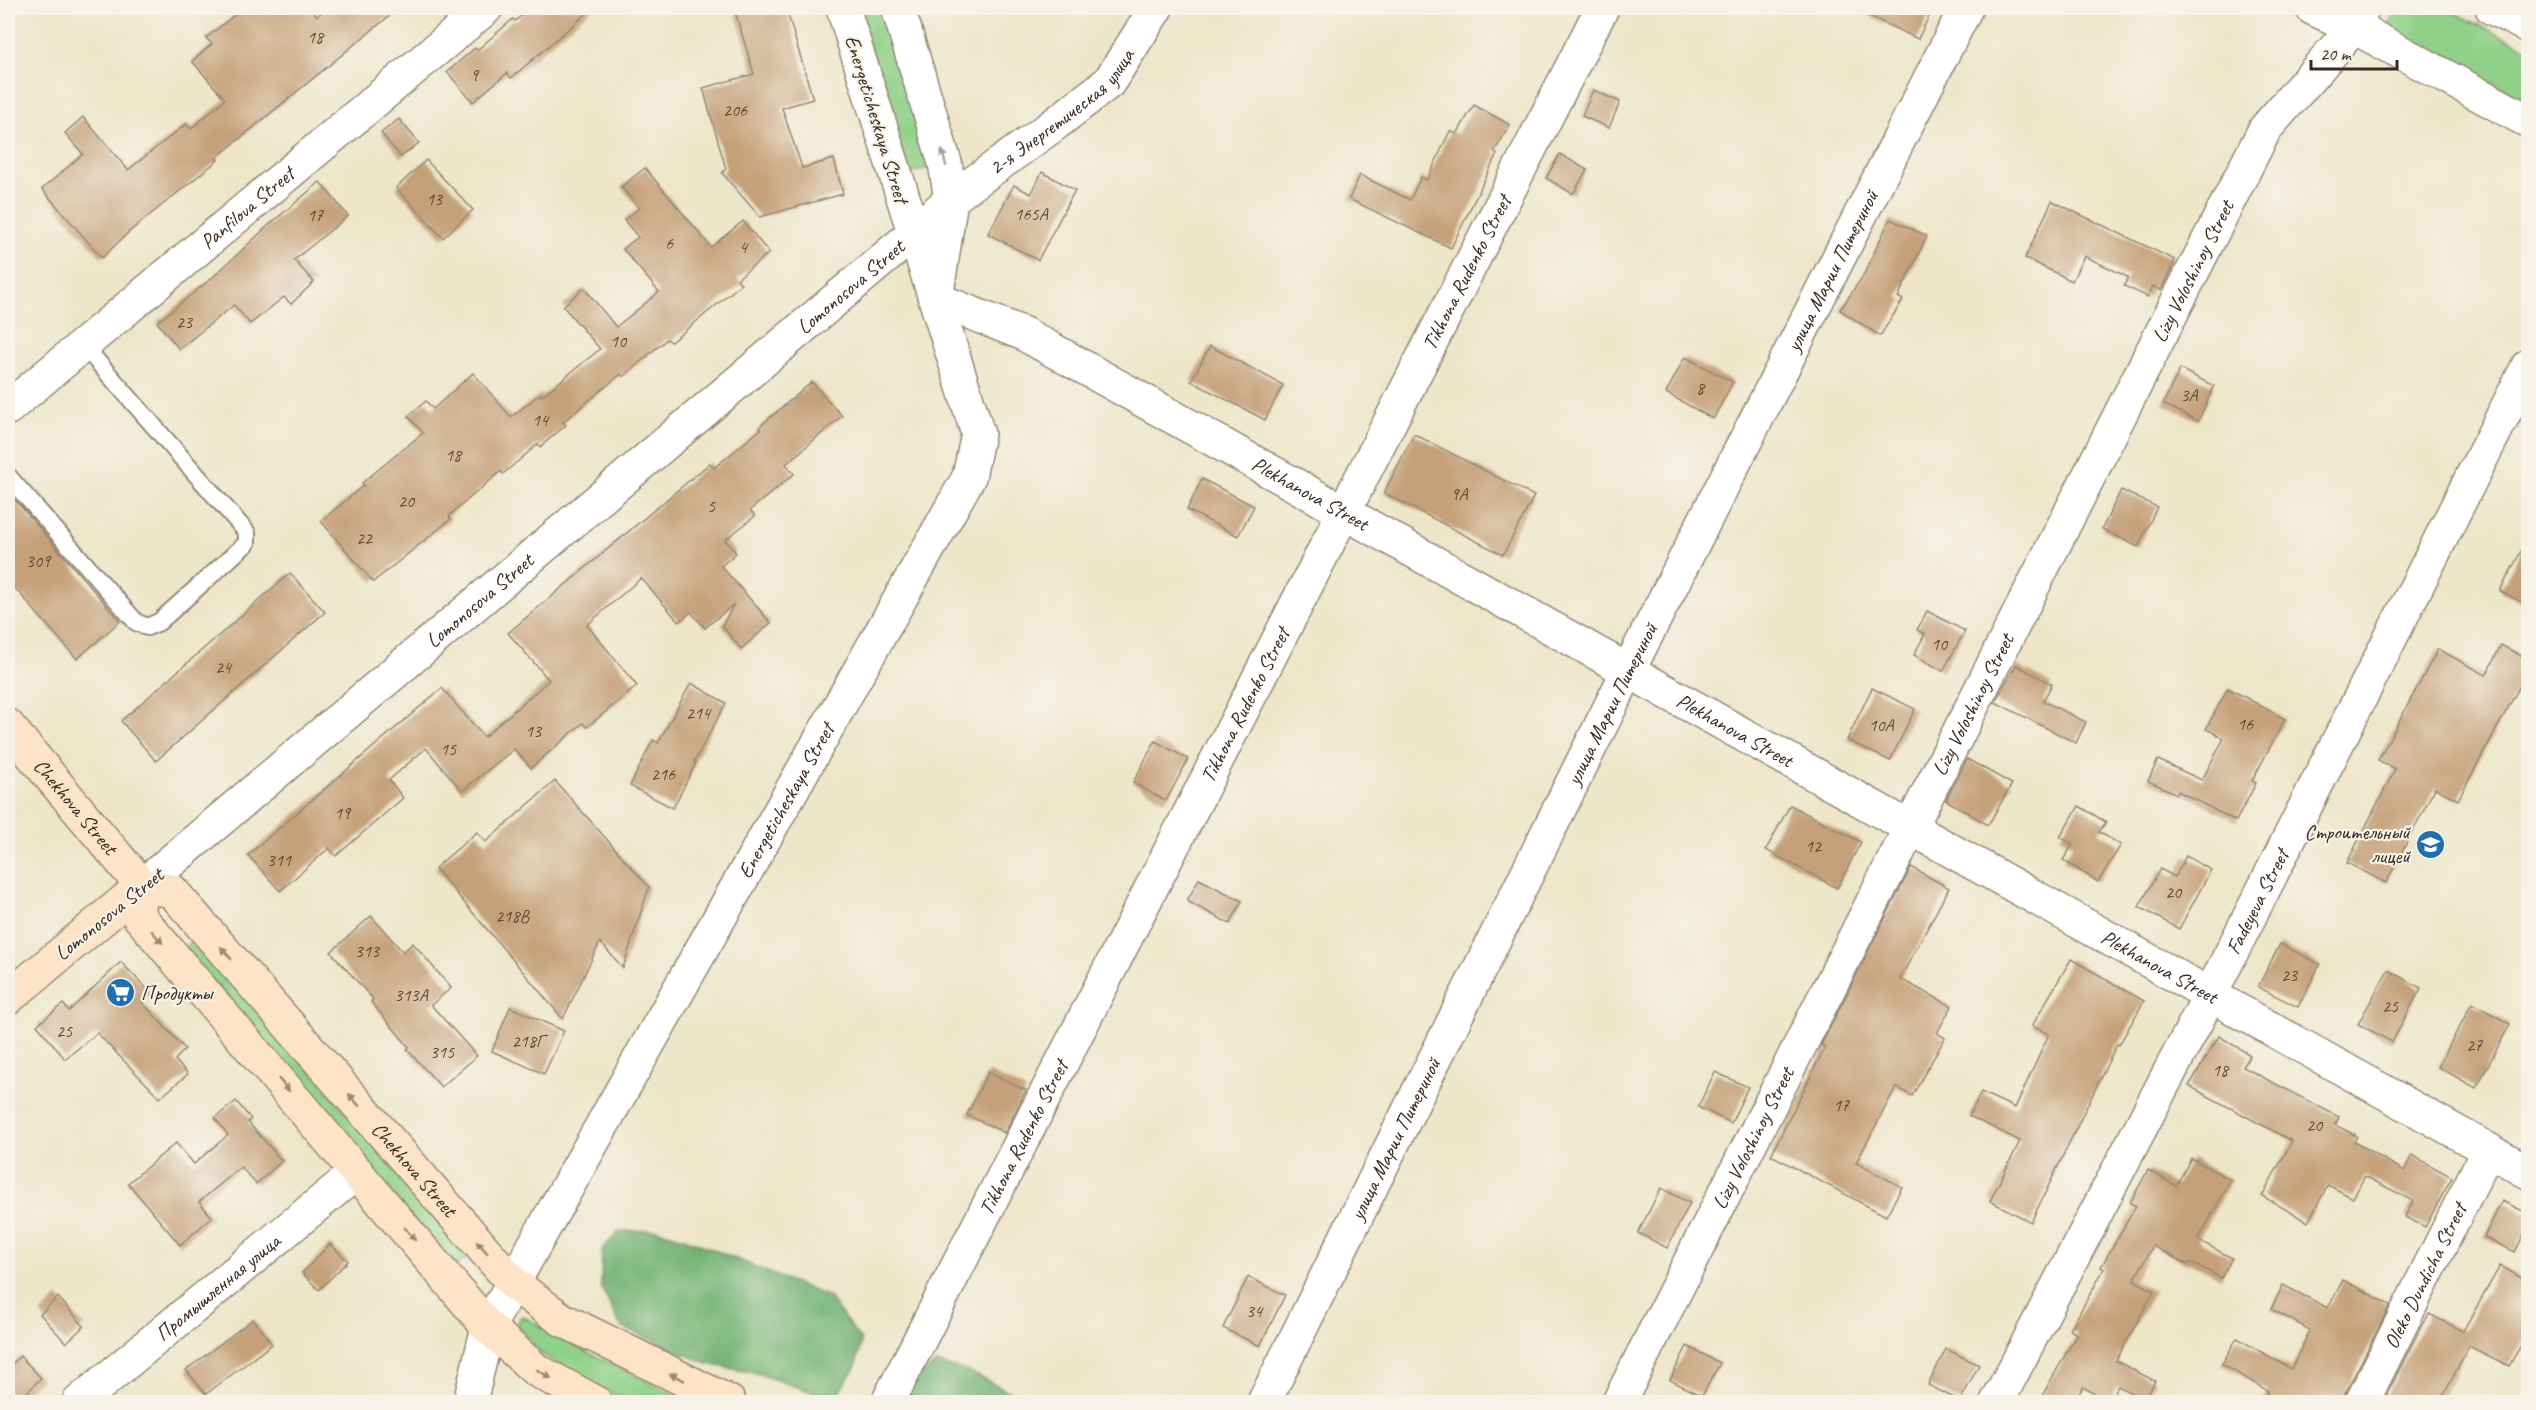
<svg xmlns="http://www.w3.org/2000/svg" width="2536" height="1410" viewBox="0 0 2536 1410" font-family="Caveat,sans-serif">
	<rect width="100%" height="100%" fill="#f7f3e8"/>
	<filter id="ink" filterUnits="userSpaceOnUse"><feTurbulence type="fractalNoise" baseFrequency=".0167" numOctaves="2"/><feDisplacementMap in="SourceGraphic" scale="12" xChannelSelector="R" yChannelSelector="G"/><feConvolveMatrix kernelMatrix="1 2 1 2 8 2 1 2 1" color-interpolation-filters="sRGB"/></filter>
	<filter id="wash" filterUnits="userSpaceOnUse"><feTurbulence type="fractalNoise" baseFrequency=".008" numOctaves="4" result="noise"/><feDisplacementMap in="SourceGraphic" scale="24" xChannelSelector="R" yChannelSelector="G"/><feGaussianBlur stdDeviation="1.35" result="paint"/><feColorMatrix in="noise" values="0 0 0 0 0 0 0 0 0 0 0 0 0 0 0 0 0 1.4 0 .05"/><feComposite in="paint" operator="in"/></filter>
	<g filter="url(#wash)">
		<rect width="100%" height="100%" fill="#ede6c9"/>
		<g fill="#8fd188" stroke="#657e53" stroke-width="1.5">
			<polygon points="857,8 882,8 931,167 909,174"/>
			<polygon points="2397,8 2445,8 2528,49 2528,101 2386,30"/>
			<polygon points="197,936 468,1257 454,1268 184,948"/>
			<polygon points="522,1316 587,1352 689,1402 630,1402 576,1376 539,1352 516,1325"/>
		</g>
		<g fill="#73b374" stroke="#576e49" stroke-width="1.5">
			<polygon points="657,1230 687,1239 829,1297 861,1341 856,1366 836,1397 809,1391 759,1374 708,1364 621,1327 601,1287 602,1249 620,1231"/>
			<polygon points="935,1363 970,1372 1030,1402 895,1402"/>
		</g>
		<g id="blocks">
			<g fill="#c5a179">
				<polygon points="243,8 310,8 317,16 328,8 399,8 216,158 218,160 129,232 102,258 42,189 83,154 65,133 83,117 128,170 186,124 191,129 225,99 192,61 212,44 206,38"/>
				<polygon points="530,8 593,8 511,78 507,73 473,102 447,72 475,48 477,50 513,19 515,21"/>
				<polygon points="734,8 786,8 813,99 782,108 802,168 834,159 843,194 760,217 722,173 726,169 703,88 754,74"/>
				<polygon points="1852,8 1933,8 1918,39"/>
				<polygon points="1593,90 1620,102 1609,128 1582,116"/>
				<polygon points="1474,105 1510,125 1494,152 1497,154 1451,248 1349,199 1360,175 1410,200 1421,177 1427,180 1450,131 1457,134"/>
				<polygon points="399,119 419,143 401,157 381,133"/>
				<polygon points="1560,154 1587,170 1573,194 1546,178"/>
				<polygon points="426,160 473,210 443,238 396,188"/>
				<polygon points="645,168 711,247 743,221 769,253 737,279 741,284 702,317 671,342 667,339 623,377 621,374 563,422 566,425 540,447 538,444 503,474 501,471 449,516 451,519 373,582 321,521 364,485 362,483 423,433 408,416 426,401 433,409 473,373 511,417 540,394 542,396 600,349 563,306 584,288 616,327 659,292 623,249 638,237 624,220 639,208 621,187"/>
				<polygon points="1042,172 1075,190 1038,260 988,234 1014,185 1031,194"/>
				<polygon points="320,182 348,216 294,260 314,282 291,304 284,297 250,324 234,305 179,349 157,322 212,278 270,224"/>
				<polygon points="2052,201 2175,260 2161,290 2153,286 2148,297 2124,286 2128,277 2084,256 2072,281 2025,258"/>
				<polygon points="1890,219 1927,236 1898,297 1903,300 1880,336 1840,310 1863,276"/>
				<polygon points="1210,346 1283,385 1265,420 1191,381"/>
				<polygon points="1685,357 1733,382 1713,419 1666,393"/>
				<polygon points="2180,369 2214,386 2198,421 2163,404"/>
				<polygon points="812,382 842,416 786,464 794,474 750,510 755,516 725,540 736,553 721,566 771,623 741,649 722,626 734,604 705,628 691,612 679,622 641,578 587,625 637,686 587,727 583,723 531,768 514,749 462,791 426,748 389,780 403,798 336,856 329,848 280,891 248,855 442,688 484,737 549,680 508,633 710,463 714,468 761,429 759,427"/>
				<polygon points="1414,434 1534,496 1503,555 1384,493"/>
				<polygon points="1202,479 1254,506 1238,536 1187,510"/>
				<polygon points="2121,490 2157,507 2138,547 2102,529"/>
				<polygon points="8,492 120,621 77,659 8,580"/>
				<polygon points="2529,536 2529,606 2500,591"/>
				<polygon points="290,573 325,612 156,761 121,721"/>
				<polygon points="1927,611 1965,631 1943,671 1914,655 1925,634 1917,630"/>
				<polygon points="2501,645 2529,660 2529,669 2458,800 2435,788 2386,883 2347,863 2395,769 2378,760 2438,649 2486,675"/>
				<polygon points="2016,665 2052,684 2043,701 2086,722 2076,743 1995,702"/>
				<polygon points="691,683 726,703 694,762 696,763 673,808 630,786 653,740 658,743"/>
				<polygon points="1872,688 1915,709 1890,761 1847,740"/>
				<polygon points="2228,688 2285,719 2252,781 2256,783 2236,821 2178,791 2177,794 2148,781 2158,760 2202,780 2224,738 2206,729"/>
				<polygon points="1155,741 1188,759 1166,801 1133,783"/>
				<polygon points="1967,759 2012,784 1988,825 1946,800"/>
				<polygon points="555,781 649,887 623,968 600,942 563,1019 435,868 477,832 486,842"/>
				<polygon points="1790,805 1861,842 1837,888 1766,850"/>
				<polygon points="2079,806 2106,822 2099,832 2121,845 2098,882 2063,860 2073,844 2060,837"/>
				<polygon points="2186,856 2211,870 2179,929 2139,907 2160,869 2175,877"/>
				<polygon points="1911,867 1949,888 1900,979 1952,1006 1937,1033 1945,1038 1912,1096 1896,1087 1856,1163 1902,1187 1886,1216 1771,1155 1825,1047 1821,1045"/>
				<polygon points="1199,879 1242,901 1230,924 1187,901"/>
				<polygon points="371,916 403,952 413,943 451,988 431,1005 477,1056 441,1087 407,1049 409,1047 371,1002 373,999 331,952"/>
				<polygon points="2280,944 2320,964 2298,1007 2258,987"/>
				<polygon points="2071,959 2144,1001 2119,1045 2117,1044 2031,1222 1990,1201 2020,1141 1969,1116 1981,1092 2015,1108 2049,1034 2032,1026"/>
				<polygon points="121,962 151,993 142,1002 185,1049 175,1060 188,1074 160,1098 97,1033 65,1059 37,1025 63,1004 69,1011"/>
				<polygon points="2388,970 2421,988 2392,1042 2358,1024"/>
				<polygon points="2472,1003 2510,1024 2476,1088 2438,1067"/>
				<polygon points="510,1007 564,1031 544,1074 492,1051"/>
				<polygon points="2219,1036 2250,1055 2243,1067 2339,1117 2335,1125 2357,1136 2354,1142 2404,1171 2412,1155 2452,1177 2425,1227 2405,1217 2413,1201 2365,1176 2353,1198 2328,1185 2308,1222 2262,1196 2292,1141 2189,1086"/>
				<polygon points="988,1072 1026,1090 1005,1133 967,1115"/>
				<polygon points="1715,1072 1748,1087 1731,1123 1698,1107"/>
				<polygon points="236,1101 251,1119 248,1122 282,1161 256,1184 241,1167 199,1202 212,1217 180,1245 128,1183 176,1143 194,1164 228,1135 215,1118"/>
				<polygon points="2191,1158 2231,1180 2198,1240 2232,1258 2221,1278 2190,1262 2188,1265 2153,1246 2134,1280 2154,1291 2116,1361 2155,1381 2145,1400 2118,1386 2109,1402 2083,1387 2074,1402 2054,1402 2042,1396 2077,1334 2070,1330 2104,1269 2101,1267 2136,1206 2130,1203 2148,1170 2176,1186"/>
				<polygon points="1661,1188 1690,1203 1667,1248 1638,1233"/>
				<polygon points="2502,1201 2529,1214 2529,1224 2515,1252 2484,1237"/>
				<polygon points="330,1244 348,1261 319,1290 302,1273"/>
				<polygon points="2500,1266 2529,1282 2529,1331 2509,1366 2469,1346 2440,1402 2383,1402 2423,1323 2424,1323 2429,1314 2463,1331"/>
				<polygon points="1248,1277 1285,1295 1260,1346 1223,1328"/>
				<polygon points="2343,1280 2390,1305 2345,1394 2343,1402 2262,1402 2268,1391 2222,1364 2237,1338 2291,1369 2310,1330 2271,1309 2283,1285 2328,1308"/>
				<polygon points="58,1297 84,1326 66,1343 40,1314"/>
				<polygon points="253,1319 272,1344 206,1394 186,1370"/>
				<polygon points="1687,1346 1720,1363 1702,1396 1670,1380"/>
				<polygon points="1946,1349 1979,1365 1960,1401 1928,1385"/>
				<polygon points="20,1356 41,1378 18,1402 8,1391 8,1368"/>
			</g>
		</g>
	</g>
	<g filter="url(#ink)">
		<use href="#blocks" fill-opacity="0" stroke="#948874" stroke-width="1.5"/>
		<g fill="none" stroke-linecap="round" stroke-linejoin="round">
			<defs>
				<polyline id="lane" points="8,476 136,622 147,627 159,622 247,543 247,533 243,528 83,345"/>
				<g id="street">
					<path id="s1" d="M898,8l47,155 6,36 -15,100 88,35 1504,838"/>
					<polyline points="2312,8 2354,27 2528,121"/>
					<polyline points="2492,8 2528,26"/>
					<path id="s2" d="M8,408l478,-400"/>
					<path id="s3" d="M142,886l771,-652 38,-35 104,-75 54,-42 47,-74"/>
					<path id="s4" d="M79,1402l278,-230"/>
					<path id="s5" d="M470,1402l18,-75 481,-850 9,-43 -135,-426"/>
					<path id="s6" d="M888,1402l714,-1394"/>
					<path id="s7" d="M1264,1402l364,-731 338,-663"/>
					<path id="s8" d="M1619,1402l646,-1273 89,-102 9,-19"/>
					<path id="s9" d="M1997,1402l213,-407 318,-629"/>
					<path id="s10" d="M2362,1402l126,-252"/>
				</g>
				<g id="secondary">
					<path id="s11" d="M8,726l134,160 30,5 342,393 47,35 168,83"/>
					<polyline points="142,886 138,915 488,1327 536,1370 595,1402"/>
					<polyline points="8,998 142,886"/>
				</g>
			</defs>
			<use href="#lane" stroke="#948874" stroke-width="20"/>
			<use href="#street" stroke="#948874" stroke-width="36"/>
			<use href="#secondary" stroke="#948874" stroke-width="36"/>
			<use href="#lane" stroke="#fff" stroke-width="16"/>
			<use href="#street" stroke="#fff" stroke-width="33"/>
			<use href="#secondary" stroke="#fee4c6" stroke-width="33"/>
		</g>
		<defs><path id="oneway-solid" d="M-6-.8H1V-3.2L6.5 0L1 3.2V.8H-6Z" transform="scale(1.5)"/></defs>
		<use fill="#a79f9a" href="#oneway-solid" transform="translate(944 158) rotate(-105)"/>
		<g fill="#9c8772">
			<use href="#oneway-solid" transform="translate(157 937) rotate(49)"/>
			<use href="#oneway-solid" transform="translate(226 953) rotate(-131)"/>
			<use href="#oneway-solid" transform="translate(284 1085) rotate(49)"/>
			<use href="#oneway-solid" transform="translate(354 1100) rotate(-131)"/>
			<use href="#oneway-solid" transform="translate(410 1234) rotate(50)"/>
			<use href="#oneway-solid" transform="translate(482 1247) rotate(-131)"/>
			<use href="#oneway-solid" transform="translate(544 1374) rotate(31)"/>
			<use href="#oneway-solid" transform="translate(677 1377) rotate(-154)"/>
		</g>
	</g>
	<defs>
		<symbol id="university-disc" viewBox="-11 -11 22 22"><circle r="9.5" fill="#1f6fb2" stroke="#f7f3e8"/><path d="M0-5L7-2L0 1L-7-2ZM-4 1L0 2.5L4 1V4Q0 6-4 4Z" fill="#fff"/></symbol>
		<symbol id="supermarket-disc" viewBox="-11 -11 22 22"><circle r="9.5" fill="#1f6fb2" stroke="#f7f3e8"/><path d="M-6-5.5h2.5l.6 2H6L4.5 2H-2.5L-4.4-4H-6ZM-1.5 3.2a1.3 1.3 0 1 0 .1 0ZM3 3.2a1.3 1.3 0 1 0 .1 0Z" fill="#fff"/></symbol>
	</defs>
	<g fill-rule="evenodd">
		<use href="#university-disc" x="2414" y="828" width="33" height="33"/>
		<use href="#supermarket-disc" x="104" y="976" width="33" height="33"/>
	</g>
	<g text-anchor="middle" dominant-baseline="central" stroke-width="4.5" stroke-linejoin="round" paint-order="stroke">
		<g font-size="18" fill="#5e4835">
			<text x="315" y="37">18</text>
			<text x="474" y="75">9</text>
			<text x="735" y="110">206</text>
			<text x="434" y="199">13</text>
			<text x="1031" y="214">165А</text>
			<text x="315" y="215">17</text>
			<text x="669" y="243">6</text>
			<text x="743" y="247">4</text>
			<text x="184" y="322">23</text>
			<text x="618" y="341">10</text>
			<text x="1700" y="388">8</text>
			<text x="2189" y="395">3А</text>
			<text x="540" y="420">14</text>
			<text x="453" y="455">18</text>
			<text x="1459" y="494">9А</text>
			<text x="406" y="501">20</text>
			<text x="711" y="506">5</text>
			<text x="364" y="538">22</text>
			<text x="38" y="561">309</text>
			<text x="1939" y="644">10</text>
			<text x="223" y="667">24</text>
			<text x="698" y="713">214</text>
			<text x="2245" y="724">16</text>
			<text x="1881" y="725">10А</text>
			<text x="533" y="731">13</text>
			<text x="448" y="749">15</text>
			<text x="663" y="774">216</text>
			<text x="342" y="813">19</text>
			<text x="1813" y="846">12</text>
			<text x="279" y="860">311</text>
			<text x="2173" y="892">20</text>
			<text x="512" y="916">218В</text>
			<text x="367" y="951">313</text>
			<text x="2289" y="975">23</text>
			<text x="411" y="995">313А</text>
			<text x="2390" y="1006">25</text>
			<text x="64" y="1031">25</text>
			<text x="528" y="1041">218Г</text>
			<text x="2474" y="1045">27</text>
			<text x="442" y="1052">315</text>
			<text x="2220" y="1070">18</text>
			<text x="1841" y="1105">17</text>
			<text x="2314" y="1125">20</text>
			<text x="1254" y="1311">34</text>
		</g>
		<g font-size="21" fill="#3b2a1e" stroke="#f7f3e8">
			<text stroke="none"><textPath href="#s3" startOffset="1203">2-я Энергетическая улица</textPath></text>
			<text transform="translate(877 119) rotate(73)">Energeticheskaya Street</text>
			<text stroke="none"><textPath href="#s2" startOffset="312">Panfilova Street</textPath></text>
			<text stroke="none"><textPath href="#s7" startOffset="1266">улица Марии Питериной</textPath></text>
			<text stroke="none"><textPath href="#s6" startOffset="1269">Tikhona Rudenko Street</textPath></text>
			<text stroke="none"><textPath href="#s8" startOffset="1268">Lizy Voloshinoy Street</textPath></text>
			<text stroke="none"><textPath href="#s3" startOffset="928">Lomonosova Street</textPath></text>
			<text stroke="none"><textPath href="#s1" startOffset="722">Plekhanova Street</textPath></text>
			<text stroke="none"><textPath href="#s3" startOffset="442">Lomonosova Street</textPath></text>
			<text stroke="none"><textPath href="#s7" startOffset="780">улица Марии Питериной</textPath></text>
			<text stroke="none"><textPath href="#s6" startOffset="783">Tikhona Rudenko Street</textPath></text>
			<text stroke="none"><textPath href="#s8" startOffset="782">Lizy Voloshinoy Street</textPath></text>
			<text stroke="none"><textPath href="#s1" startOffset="1208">Plekhanova Street</textPath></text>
			<text stroke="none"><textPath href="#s5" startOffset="682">Energeticheskaya Street</textPath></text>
			<text stroke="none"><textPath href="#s11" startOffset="105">Chekhova Street</textPath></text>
			<text stroke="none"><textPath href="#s9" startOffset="564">Fadeyeva Street</textPath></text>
			<text transform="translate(109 914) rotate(-39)">Lomonosova Street</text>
			<text stroke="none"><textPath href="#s1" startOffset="1694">Plekhanova Street</textPath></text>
			<text stroke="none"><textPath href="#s6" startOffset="297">Tikhona Rudenko Street</textPath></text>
			<text stroke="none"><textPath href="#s8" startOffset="296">Lizy Voloshinoy Street</textPath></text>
			<text stroke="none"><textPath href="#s7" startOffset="294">улица Марии Питериной</textPath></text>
			<text stroke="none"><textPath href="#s11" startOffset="608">Chekhova Street</textPath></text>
			<text stroke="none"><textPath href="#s10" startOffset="141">Oleko Dundicha Street</textPath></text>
			<text stroke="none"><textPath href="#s4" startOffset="180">Промышленная улица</textPath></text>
		</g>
		<g font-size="21" fill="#3b2a1e" stroke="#f7f3e8" text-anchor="end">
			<text x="2410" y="832">Строительный<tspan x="2410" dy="24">лицей</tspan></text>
			<text x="141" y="993" text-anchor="start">Продукты</text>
		</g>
	</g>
	<rect width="2536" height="1410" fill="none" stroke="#f7f3e8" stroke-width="30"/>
	<path d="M2311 60v9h86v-9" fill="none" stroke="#3b2a1e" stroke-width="3"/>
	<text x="2320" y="60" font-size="18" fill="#3b2a1e" stroke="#f7f3e8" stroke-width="4.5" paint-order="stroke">20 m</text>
</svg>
